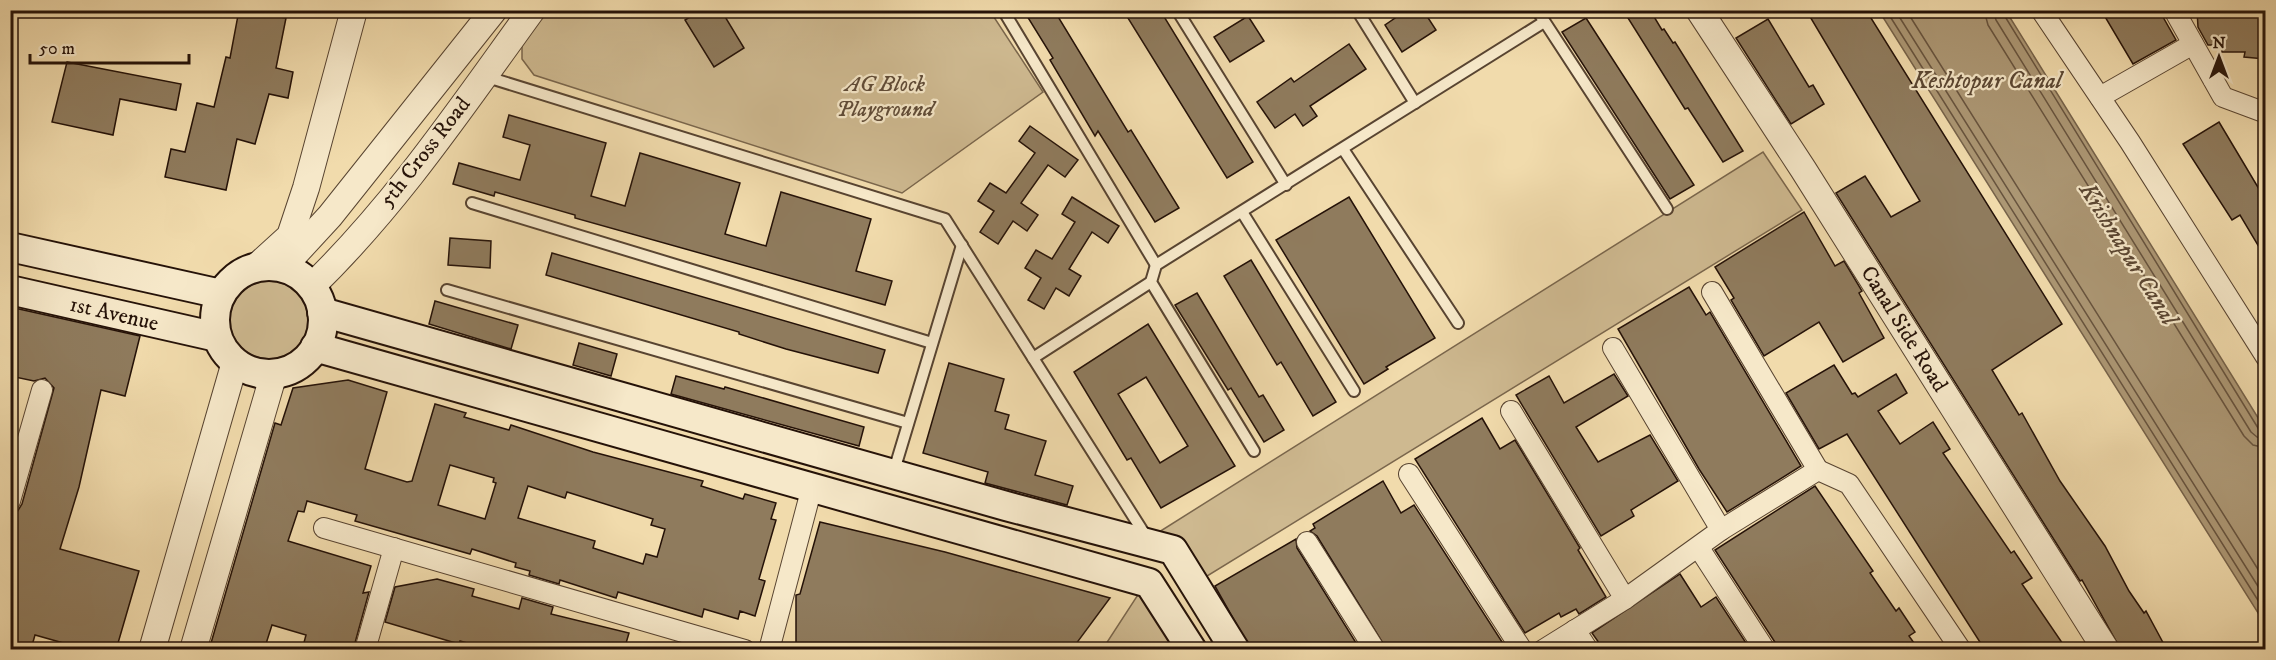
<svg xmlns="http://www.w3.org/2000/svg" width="2276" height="660" viewBox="0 0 2276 660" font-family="'IM FELL DW Pica',serif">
	<rect width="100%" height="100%" fill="#f1dbac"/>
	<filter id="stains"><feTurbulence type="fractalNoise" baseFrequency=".00333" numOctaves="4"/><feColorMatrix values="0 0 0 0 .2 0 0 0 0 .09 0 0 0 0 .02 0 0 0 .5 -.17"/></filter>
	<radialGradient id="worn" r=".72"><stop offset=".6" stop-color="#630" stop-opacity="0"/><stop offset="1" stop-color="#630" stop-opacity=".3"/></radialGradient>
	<g fill="#ceb990" stroke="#7a664c" stroke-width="1.5">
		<polygon points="546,11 990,11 1043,92 902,193 534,75 522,59 522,38"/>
		<polygon points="1763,152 1802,210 1199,581 1159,532"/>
		<circle cx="269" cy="320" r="39"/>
		<polygon points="1141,590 1183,650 1102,650"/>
	</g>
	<polygon fill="#ac9774" stroke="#766249" stroke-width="1.5" points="1879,11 2006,11 2265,429 2265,624"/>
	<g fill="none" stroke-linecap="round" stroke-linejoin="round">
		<g stroke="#68543e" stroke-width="1.5">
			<polyline points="1886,10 2266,613"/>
			<polyline points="1895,10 2266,599"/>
			<polyline points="1906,10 2266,582"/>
			<polyline points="1984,10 1988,25 2244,436 2253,445 2266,448"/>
			<polyline points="1993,10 1996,20 2251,432 2257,437 2266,439"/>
			<polyline points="2001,10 2258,428 2266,431"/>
		</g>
	</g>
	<g fill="#8f7b5d" stroke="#251208" stroke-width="1.5" fill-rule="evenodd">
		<polygon points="239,10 286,18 276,68 293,72 288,98 269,94 255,144 237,139 226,190 165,177 171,149 185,152 197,103 214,107 226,57 230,58"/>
		<polygon points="701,10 721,10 744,48 714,67 685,20"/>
		<polygon points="1036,10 1054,10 1128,132 1131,130 1179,208 1155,222 1098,131 1095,136 1050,60 1053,58 1027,16"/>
		<polygon points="1123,10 1160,10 1253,162 1227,178"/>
		<polygon points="1407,10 1423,10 1436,30 1402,52 1385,25"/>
		<polygon points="1623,10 1650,10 1662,30 1664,29 1673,43 1675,42 1743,151 1723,162 1688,108 1685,109"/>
		<polygon points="1806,10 1866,10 2062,324 1992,370 2019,415 2022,413 2060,481 2105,546 2129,591 2144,613 2146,611 2167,650 2121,650 2082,580 2080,581 1836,193 1865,176 1891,217 1920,201"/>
		<polygon points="2101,10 2159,10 2176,40 2133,64"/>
		<polygon points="2197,10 2265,11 2265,59 2244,57 2245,52 2222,52 2222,45 2208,45 2198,27"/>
		<polygon points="1248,16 1264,41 1230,62 1214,37"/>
		<polygon points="1586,18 1694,185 1670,199 1562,32"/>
		<polygon points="1768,19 1809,87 1813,85 1824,104 1791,124 1736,38"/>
		<polygon points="1349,44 1366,69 1310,106 1317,116 1303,126 1295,114 1275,128 1257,102 1291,78 1294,82"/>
		<polygon points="67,62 181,84 176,110 120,99 113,135 52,122"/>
		<polygon points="509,115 606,143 591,196 625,206 640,153 740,183 725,234 766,246 781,192 871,219 856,271 892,281 885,305 575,218 575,215 495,192 494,196 453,184 459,163 520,180 530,145 503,137"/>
		<polygon points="2219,122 2265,199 2265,257 2240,215 2232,220 2183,144"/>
		<polygon points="1030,126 1078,160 1065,177 1048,165 1021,203 1038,215 1027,231 1013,221 998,244 980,232 994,211 978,201 990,183 1006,193 1035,153 1019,141"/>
		<polygon points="1072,197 1119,226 1108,243 1092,232 1069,269 1081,276 1069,296 1056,288 1044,309 1028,300 1041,278 1025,268 1036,250 1052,259 1075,222 1062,214"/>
		<polygon points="1349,197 1435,338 1386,367 1388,369 1364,384 1276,240"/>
		<polygon points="1804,212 1835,266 1844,261 1862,291 1859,293 1884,338 1843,362 1819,322 1764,356 1731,300 1734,298 1715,267"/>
		<polygon points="450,238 491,241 490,268 448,265"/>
		<polygon points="552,253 885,350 878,373 786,349 739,334 739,332 546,275"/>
		<polygon points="1251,260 1336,402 1313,416 1281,362 1277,365 1224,276"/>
		<polygon points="1689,287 1706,315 1710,312 1801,466 1727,512 1699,469 1618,329"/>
		<polygon points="1197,293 1259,397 1263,395 1284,430 1264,442 1231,388 1228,390 1175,305"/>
		<polygon points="435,301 518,325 511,349 429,324"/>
		<polygon points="10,307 140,336 125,396 101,390 79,487 60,549 139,571 116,650 88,650 35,635 31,649 10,643 10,516 14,517 22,504 54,388 45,378 34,381 10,376"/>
		<path d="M1148,324l87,142 -74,42 -30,-50 -4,2 -53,-88zM1146,377l42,69 -28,17 -42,-69z"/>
		<polygon points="579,343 617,354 611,376 573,365"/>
		<polygon points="949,363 1004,379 995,411 1009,415 1005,429 1046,441 1035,475 1073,486 1067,505 985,483 988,472 923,453"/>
		<polygon points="1834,365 1852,394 1855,393 1858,397 1896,374 1907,393 1878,411 1900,444 1933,422 1950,449 1943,453 2011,553 2014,551 2032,578 2022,584 2067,650 1985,650 1847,434 1819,449 1786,393"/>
		<polygon points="1614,374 1628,396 1576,427 1598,462 1650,435 1678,481 1631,510 1634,516 1601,536 1516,395 1549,376 1564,403"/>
		<polygon points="676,376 724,389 725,387 864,427 859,446 671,394"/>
		<path d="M348,380l39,12 -22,77 42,13 5,-1 23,-77 31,9 -2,4 45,13 2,-5 82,27 110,29 -2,5 42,13 2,-5 31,9 -5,16 5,1 -17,59 6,2 -10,35 -15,-5 -2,8 -34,-10 -2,8 -84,-25 -2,6 -56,-18 -1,4 -30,-9 1,-4 -15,-4 1,-4 -44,-14 -2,5 -115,-33 2,-6 -50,-14 -3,11 -6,-1 -10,30 83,25 -8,27 6,-1 -16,58h-51l4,-15 -34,-10 -8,25h-55l66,-227 6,2 12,-37zM450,465l44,13 -1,4 3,1 -11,36 -47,-14zM528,486l37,12 2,-6 86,27 -2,6 14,4 -8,28 -11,-3 -3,10 -50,-16 2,-7 -77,-23z"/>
		<polygon points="1482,418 1500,449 1515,440 1580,548 1578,550 1606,597 1579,614 1576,609 1561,617 1559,613 1525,633 1415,459"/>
		<polygon points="1383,481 1401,513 1414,505 1504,645 1496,650 1387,650 1317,536 1310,531 1315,528 1313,524"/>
		<polygon points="1815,486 1873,571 1870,573 1896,611 1899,608 1915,632 1909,636 1919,650 1780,650 1715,550"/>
		<polygon points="820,522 945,552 1110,598 1073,648 1058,644 1058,650 796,650 796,595 800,594"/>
		<polygon points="1296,539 1297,548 1358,646 1352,650 1305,650 1302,643 1291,650 1251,650 1215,586"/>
		<polygon points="1680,574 1701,607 1716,597 1750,649 1604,650 1592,633"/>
		<polygon points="437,579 474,589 472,596 519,609 522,598 553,607 551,614 629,633 624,650 491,650 460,641 459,644 385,622 395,587"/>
	</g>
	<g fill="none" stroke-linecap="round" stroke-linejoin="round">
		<defs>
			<g id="service">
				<polyline points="1003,10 1156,265"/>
				<polyline points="1177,10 1286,185"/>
				<polyline points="1357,10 1415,103"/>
				<polyline points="1537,10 1667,209"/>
				<polyline points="484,76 945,219 1147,538"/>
				<polyline points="1343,149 1458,323"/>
				<polyline points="472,203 932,343"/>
				<polyline points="1242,212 1354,391"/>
				<polyline points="447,290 908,423"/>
				<polyline points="1033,358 1151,282"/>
				<polyline points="1254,451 1151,282 1156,265 1544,22"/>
				<polyline points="893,474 962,245"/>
			</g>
			<g id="minor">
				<polyline points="2041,10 2130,142 2266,357"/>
				<polyline points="2174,10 2223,97 2266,113"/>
				<polyline points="2100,97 2193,44"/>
				<polyline points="1712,292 1818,470"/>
				<polyline points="1613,348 1721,530"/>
				<polyline points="1511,411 1625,599"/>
				<polyline points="1409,474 1522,650"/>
				<polyline points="10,501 42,390"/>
				<polyline points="324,528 745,650"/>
				<polyline points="1307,542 1375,650"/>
				<polyline points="1699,548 1765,650"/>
				<polyline points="1575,630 1588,650"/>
				<polyline points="365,650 394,548"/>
				<polyline points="769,650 812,487"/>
				<polyline points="1543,650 1625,599 1721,530 1818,470 1849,484 1961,650"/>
			</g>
			<g id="tertiary">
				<polyline points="1699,10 1803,169 2106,650"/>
				<polyline points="256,267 290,236 306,188 354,10"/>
				<polyline points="282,268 330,216 494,10"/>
				<path d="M311,287c85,-82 152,-182 221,-277"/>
				<polyline points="152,650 235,362"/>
				<polyline points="193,650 274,373"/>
			</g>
			<g id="secondary">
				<polyline points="10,247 221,294"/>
				<circle cx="269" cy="320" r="54"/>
				<polyline points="10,290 217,337"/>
				<polyline points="322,312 1006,506 1173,550 1235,650"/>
				<polyline points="315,347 1149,583 1192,650"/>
			</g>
		</defs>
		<use href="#service" stroke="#584431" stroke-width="14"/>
		<use href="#minor" stroke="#584431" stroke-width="22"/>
		<use href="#tertiary" stroke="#584431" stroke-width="28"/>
		<use href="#secondary" stroke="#251208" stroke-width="32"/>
		<use href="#service" stroke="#f6e8c9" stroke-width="10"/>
		<use href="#minor" stroke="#f6e8c9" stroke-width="20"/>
		<use href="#tertiary" stroke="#f6e8c9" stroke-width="26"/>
		<use href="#secondary" stroke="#f6e8c9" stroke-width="28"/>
	</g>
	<g text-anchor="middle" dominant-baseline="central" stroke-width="4.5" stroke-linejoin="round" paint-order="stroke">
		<g font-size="22" font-style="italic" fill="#604c38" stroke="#f6e8c9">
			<text x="885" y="84">AG Block<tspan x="885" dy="25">Playground</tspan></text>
		</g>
		<g font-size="22" fill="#251208" stroke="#f6e8c9">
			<text transform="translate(425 152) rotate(-52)">5th Cross Road</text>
			<text transform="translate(114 314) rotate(13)">1st Avenue</text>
			<text transform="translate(1904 329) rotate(58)">Canal Side Road</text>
		</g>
		<g font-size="24" font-style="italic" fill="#5b4733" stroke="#f6e8c9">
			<text x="1987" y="81">Keshtopur Canal</text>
			<text transform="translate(2128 254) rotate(58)">Krishnapur Canal</text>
		</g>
	</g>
	<rect width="2276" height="660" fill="none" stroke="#f1dbac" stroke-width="36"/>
	<rect x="12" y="12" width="2252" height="636" fill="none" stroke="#251208" stroke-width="3"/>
	<rect x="18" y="18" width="2240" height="624" fill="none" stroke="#251208" stroke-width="1.5"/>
	<g transform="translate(2219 57)" stroke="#f6e8c9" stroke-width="4.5" paint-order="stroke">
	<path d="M0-4.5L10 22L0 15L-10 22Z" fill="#251208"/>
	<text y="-9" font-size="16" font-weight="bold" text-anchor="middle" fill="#251208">N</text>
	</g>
	<path d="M30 54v9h159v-9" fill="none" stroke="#251208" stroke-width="3"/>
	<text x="39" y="54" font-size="18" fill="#251208" stroke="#f6e8c9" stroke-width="4.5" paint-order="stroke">50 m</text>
	<rect width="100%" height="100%" filter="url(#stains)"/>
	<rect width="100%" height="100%" fill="url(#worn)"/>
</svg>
